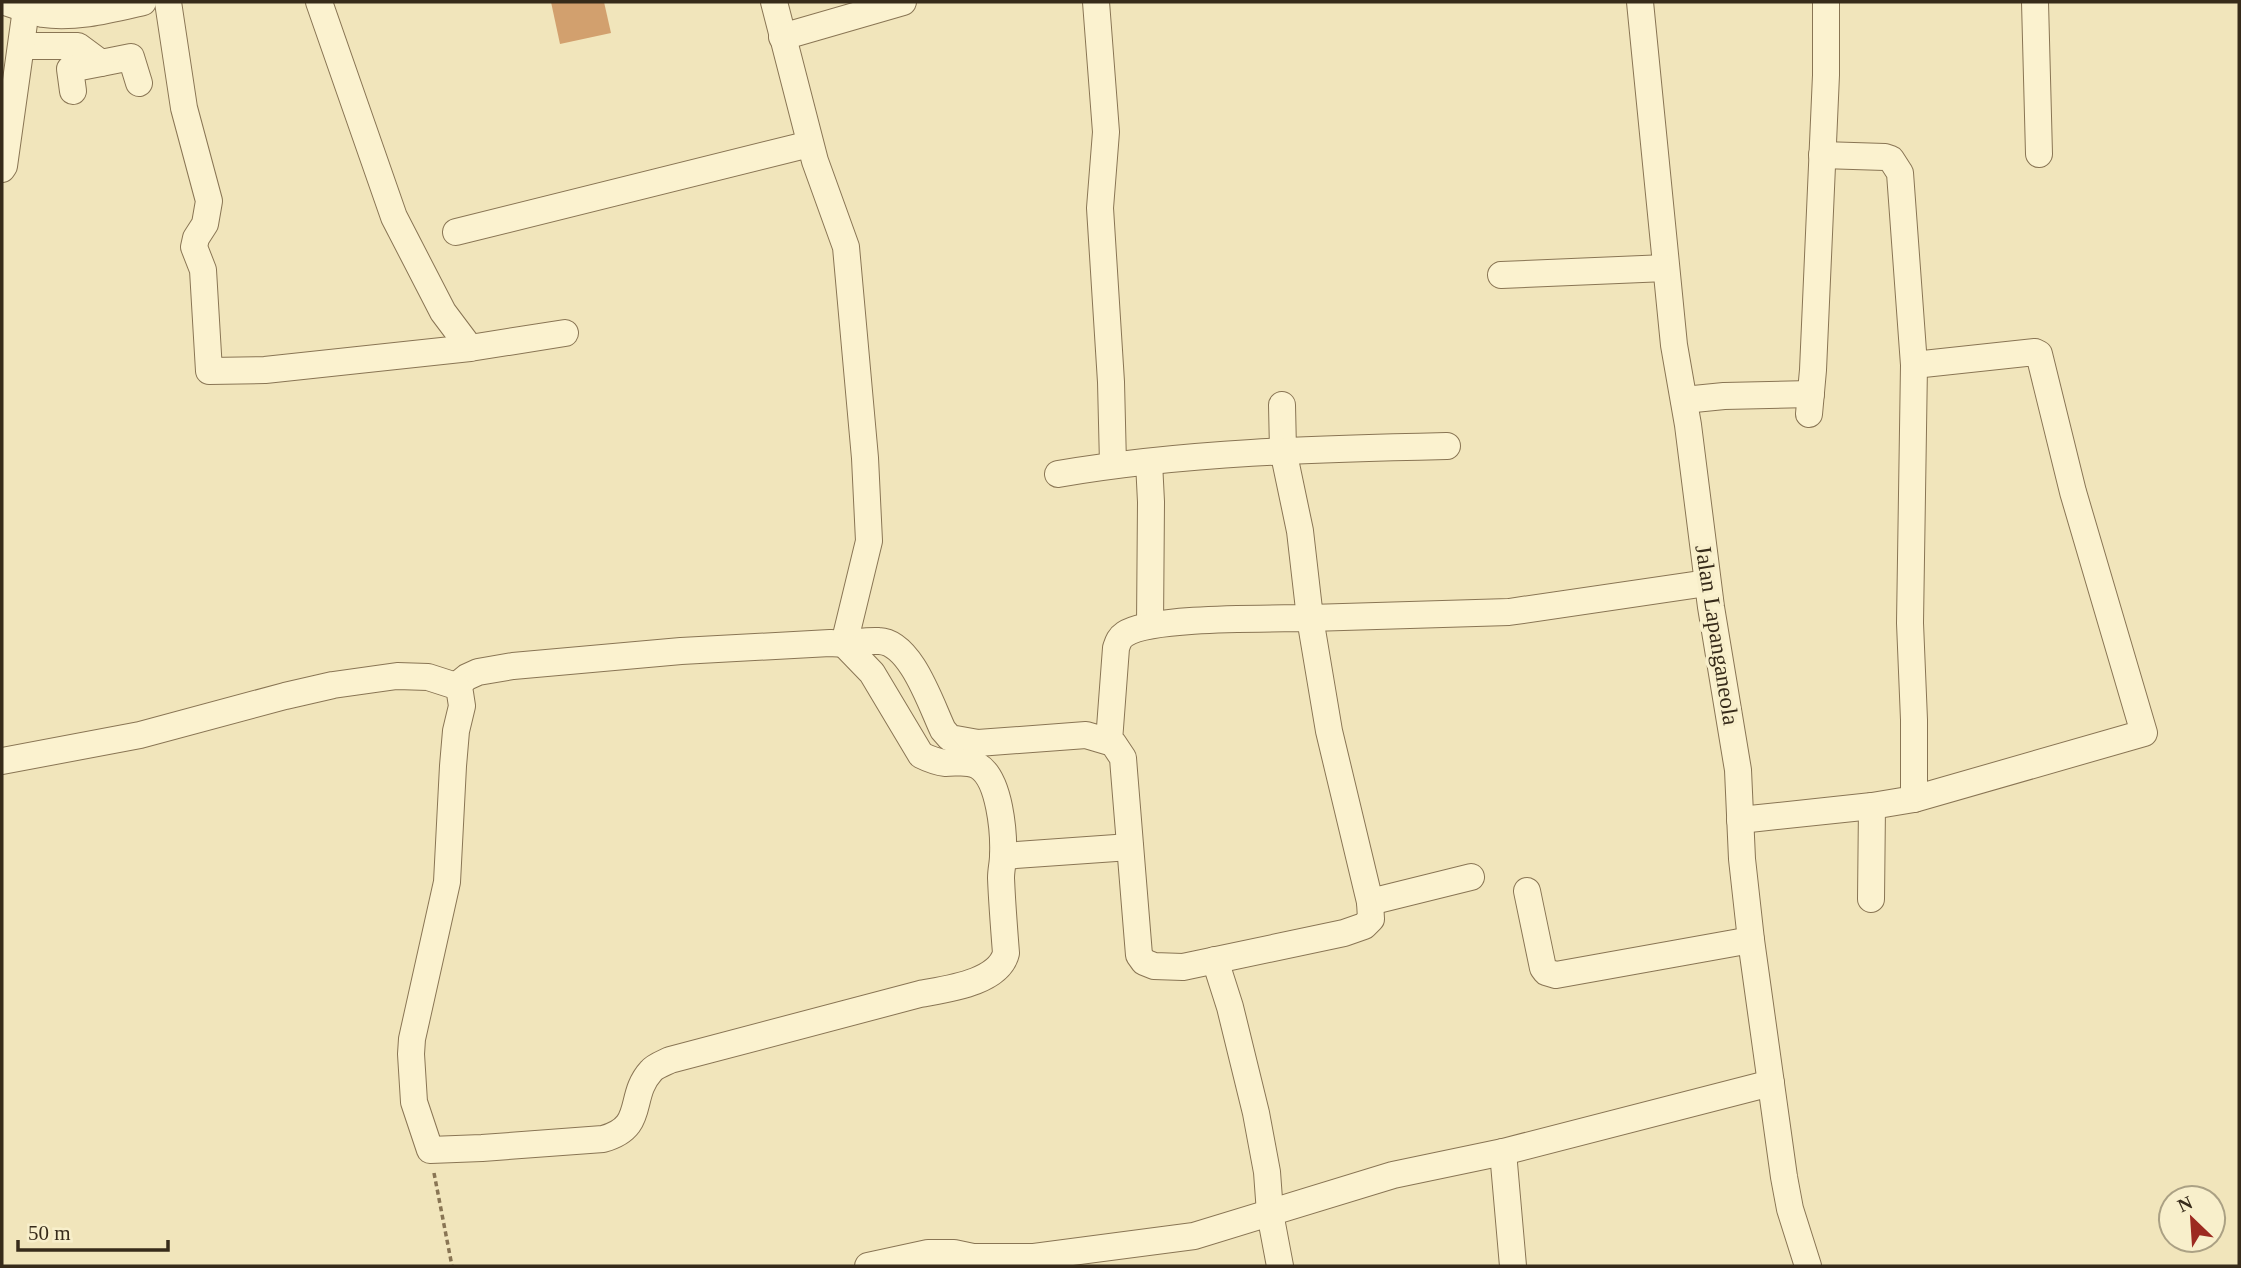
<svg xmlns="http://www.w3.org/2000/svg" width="2241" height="1268" viewBox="0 0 2241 1268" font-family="Georgia,serif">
	<rect width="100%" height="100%" fill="#f1e5bb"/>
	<polygon fill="#d2a06e" points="551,2 604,2 611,33 560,44"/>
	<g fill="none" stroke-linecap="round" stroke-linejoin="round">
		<defs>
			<g id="minor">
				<path d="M5,2c12,4 25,9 38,12 32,5 69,-5 100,-12"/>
				<polyline points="168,2 184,108 209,201 205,224 196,238 194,247 203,270 209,371 265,370 470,348 565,333"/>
				<polyline points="319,2 394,217 443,312 470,348"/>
				<polyline points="774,2 815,161 846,247 865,458 869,541 844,644"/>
				<polyline points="1096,2 1106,132 1100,208 1111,382 1113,464"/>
				<polyline points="1640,2 1674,345 1688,425 1711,607 1738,770 1742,859 1751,940 1784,1177 1790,1209 1808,1266"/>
				<polyline points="2035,2 2039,154"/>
				<polyline points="782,37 903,2"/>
				<polyline points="22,46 78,46 101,63 131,57 139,83"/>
				<polyline points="73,91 70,69 101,63"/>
				<polyline points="1822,155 1885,157 1891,159 1900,173 1914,365 1910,623 1914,720 1914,799 1872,806 1871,899"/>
				<polyline points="2,169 4,166 26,9"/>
				<polyline points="456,232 810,144"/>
				<polyline points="1501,275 1666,268"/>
				<polyline points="1914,365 2035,352 2039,354 2073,492 2144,733 1914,799"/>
				<polyline points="1684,400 1724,396 1811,394"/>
				<polyline points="1282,405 1283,450 1300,531 1310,618 1509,612 1707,583"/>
				<polyline points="1809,414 1813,370 1826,75 1826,2"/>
				<polyline points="1149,462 1151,502 1150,625"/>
				<path d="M1058,474c128,-22 259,-25 389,-28"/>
				<path d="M456,686l11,-9 11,-5 35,-6 168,-15 149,-8c17,2 32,-3 49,-2 32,1 52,64 64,89l7,8 28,5 108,-8 27,8 10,15 1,13 15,184 5,7 10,4 29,1 161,-34 20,-7 7,-7 -1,-17 -41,-171 -19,-113c-37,1 -159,-2 -185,16 -6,4 -7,8 -9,14l-7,93"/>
				<path d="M2,761l138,-26 145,-39 48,-11 64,-9 31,1 28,9 4,7 2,13 -6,25 -3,35 -6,116 -35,157 -1,15 3,48 16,48 52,-2 121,-9c44,-12 24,-42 48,-68 4,-5 13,-8 19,-11l250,-66c26,-5 79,-11 86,-41 -2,-25 -4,-50 -5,-75 0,-8 2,-15 2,-22 1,-23 -3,-77 -25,-90 -10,-6 -21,-3 -32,-3 -9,-1 -17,-4 -25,-8l-49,-82 -28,-29"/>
				<polyline points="1740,820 1872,806"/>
				<polyline points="1003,856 1130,847"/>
				<polyline points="1527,891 1543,968 1546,972 1556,975 1751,940"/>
				<polyline points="1370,902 1471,877"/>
				<polyline points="1215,960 1230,1007 1256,1113 1267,1172 1270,1213 1280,1266"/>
				<polyline points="1503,1152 1513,1266"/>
				<polyline points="868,1266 928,1253 954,1253 973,1257 1034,1257 1194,1236 1393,1175 1503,1152 1771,1083"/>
			</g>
		</defs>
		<use href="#minor" stroke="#897554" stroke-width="28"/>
		<polyline stroke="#897554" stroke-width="3.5" stroke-dasharray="5 3.5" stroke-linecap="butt" points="434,1173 452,1266"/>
		<use href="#minor" stroke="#fbf2cf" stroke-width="26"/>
	</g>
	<g text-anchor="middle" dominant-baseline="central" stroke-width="7" stroke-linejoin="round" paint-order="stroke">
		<g font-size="23" fill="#372b1a" stroke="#f8efcb">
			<text transform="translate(1717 635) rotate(81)">Jalan Lapanganeola</text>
		</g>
	</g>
	<rect width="2241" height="1268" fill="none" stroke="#372b1a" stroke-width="7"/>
	<g transform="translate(2192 1219) rotate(335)"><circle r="33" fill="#f8efcb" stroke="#aba184" stroke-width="2"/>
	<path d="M0-5L12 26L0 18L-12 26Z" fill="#9c2a20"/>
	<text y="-10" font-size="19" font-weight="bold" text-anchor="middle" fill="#372b1a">N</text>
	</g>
	<path d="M18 1240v10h150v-10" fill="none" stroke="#372b1a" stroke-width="3.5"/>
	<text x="28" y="1240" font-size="21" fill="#372b1a" stroke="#f8efcb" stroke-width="5" paint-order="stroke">50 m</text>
</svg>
